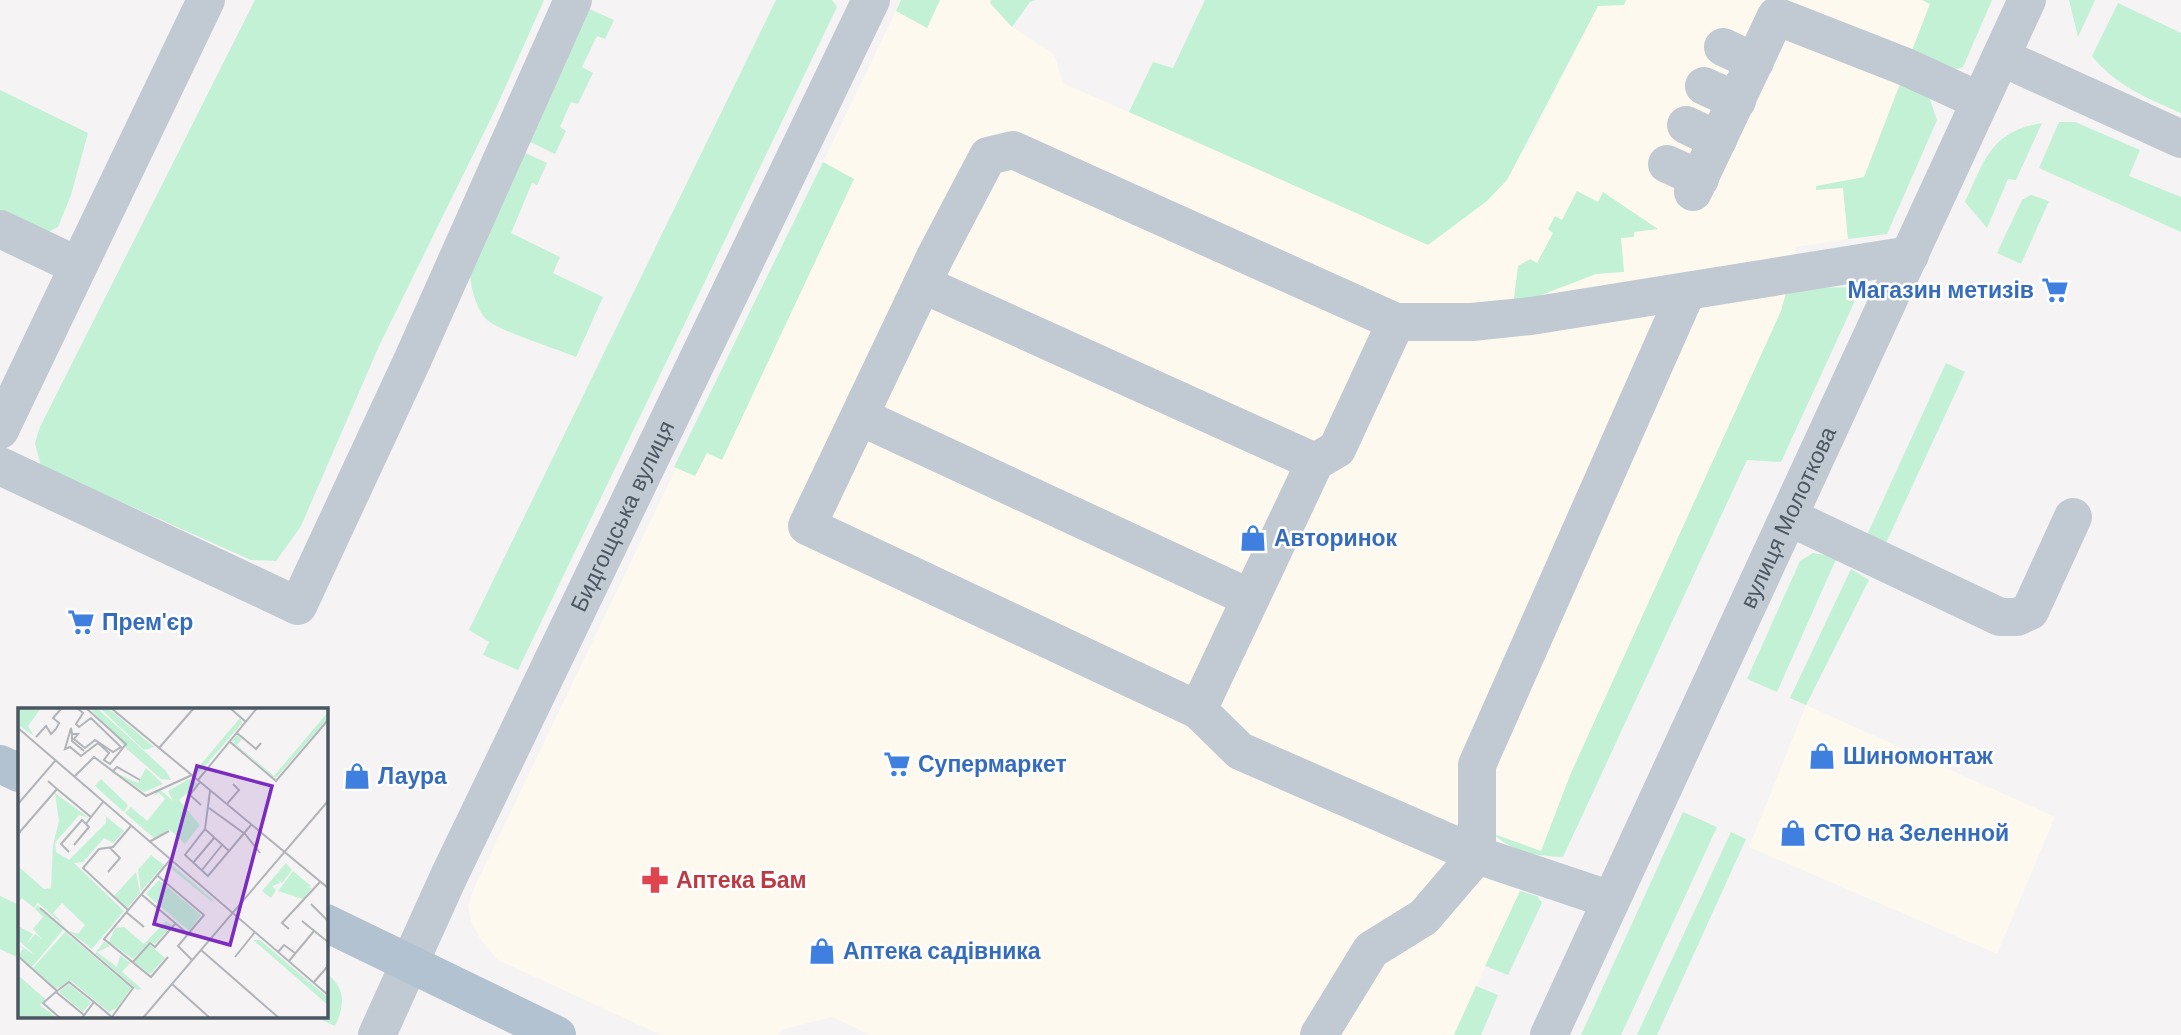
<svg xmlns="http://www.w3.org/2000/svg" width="2181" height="1035" viewBox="0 0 2181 1035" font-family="'DM Sans',sans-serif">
	<rect width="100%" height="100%" fill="#f5f3f3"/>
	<g fill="#fdf9ef">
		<polygon points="901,0 991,0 990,3 1012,27 1054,54 1063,83 1428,245 1527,147 1601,0 1922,0 1930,4 1864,177 1817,190 1843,188 1848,239 1795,247 1798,261 1781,311 1571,773 1541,852 1536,856 1454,1035 870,1035 832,1017 781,1030 778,1035 661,1035 498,960 481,940 471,922 468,905 474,888"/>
		<polygon points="1806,705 2055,817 1997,954 1749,847"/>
	</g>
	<g fill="#c3f1d5">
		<polygon points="255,0 544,0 496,108 379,346 301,526 276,561 251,560 41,466 35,443 40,427"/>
		<polygon points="776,0 832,0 837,7 518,670 483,655 489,642 469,630"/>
		<polygon points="901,0 940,0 927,28 896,11"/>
		<polygon points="991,0 1036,0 1030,2 1012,27 990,3"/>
		<polygon points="1205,0 1626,0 1624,5 1598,6 1507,180 1487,201 1428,245 1129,112 1153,62 1173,68"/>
		<polygon points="1922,0 1992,0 1963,67 1951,71 1911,53 1930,4"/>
		<polygon points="2069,0 2095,0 2078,37"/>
		<path d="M2118,3l63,30v80c-34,-15 -65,-27 -89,-57z"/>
		<polygon points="587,8 614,20 605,39 597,36 582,67 593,73 578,104 571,102 560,127 566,131 555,154 524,139"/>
		<polygon points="1902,79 1929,97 1937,120 1887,234 1848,239 1843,188 1816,190 1816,186 1864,177"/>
		<polygon points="0,90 88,133 71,195 58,227 44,234 0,211"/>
		<polygon points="2059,122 2075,122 2140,150 2129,176 2181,197 2181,232 2039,168"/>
		<path d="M2042,123l-26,57 -8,-1 -21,49 -22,-26c19,-41 26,-71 77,-79z"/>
		<path d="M521,151l26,12 -10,22 -5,-2 -21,50 49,24 -7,16 50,24 -27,60c-18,-8 -78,-26 -90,-38 -13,-15 -16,-38 -17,-57z"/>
		<polygon points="823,162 854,179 722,460 707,453 695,476 674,467"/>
		<polygon points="1577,191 1598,202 1603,192 1658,229 1634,232 1634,237 1621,238 1624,272 1596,274 1513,306 1518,266 1530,259 1537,263 1553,233 1548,229 1555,216 1562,220"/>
		<polygon points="2031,195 2049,201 2021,264 1997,253 2022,200"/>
		<path d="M1850,287l4,16 -73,159 -34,-2 -184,397c-25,-1 -51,-4 -69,-23l47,17 30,-78 210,-462 6,-22z"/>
		<polygon points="1946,363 1965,372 1885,545 1867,535"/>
		<polygon points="1813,553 1837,557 1777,692 1747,679 1800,561"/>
		<polygon points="1851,569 1869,580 1806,705 1790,698"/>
		<polygon points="1683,812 1717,827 1621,1035 1581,1035"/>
		<polygon points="1731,832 1746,839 1657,1035 1637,1035"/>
		<polygon points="1520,891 1537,896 1542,903 1508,975 1485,966"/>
		<polygon points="0,896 19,905 19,958 0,949"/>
		<path d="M326,973c20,15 19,32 9,53l-22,-10h13z"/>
		<polygon points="1476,986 1498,995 1481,1035 1454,1035"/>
	</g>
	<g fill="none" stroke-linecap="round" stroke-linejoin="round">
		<g stroke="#c1cad2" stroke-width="38">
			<polyline points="1723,47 1755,62"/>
			<polyline points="2001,57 2181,139"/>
			<polyline points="1704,86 1737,101"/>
			<polyline points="1686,125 1718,140"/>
			<polyline points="1667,164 1700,179"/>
			<polyline points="1693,192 1776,16 1906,67 1980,101"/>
			<polyline points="0,229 78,266"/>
			<polyline points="922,284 1315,462"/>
			<polyline points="861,417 1250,598"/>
			<polyline points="0,430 206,0"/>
			<polyline points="0,466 298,606 412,361 573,0"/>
			<polyline points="1789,517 2000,617 2017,617 2030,611 2073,517"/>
			<polyline points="1198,710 1315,462 1337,449 1396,322"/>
			<polyline points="1611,900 1477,855 1240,751 1198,710 807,526 936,255 988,156 1013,150 1396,322 1472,322 1531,316 1910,255"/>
			<path id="s1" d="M377,1035l72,-159 422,-876"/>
			<polyline points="1319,1035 1371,950 1424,917 1477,855 1477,765 1686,293"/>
			<path id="s2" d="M1549,1035l478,-1035"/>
		</g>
		<g stroke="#b3c2d1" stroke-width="38">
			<polyline points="0,764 19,773"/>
			<polyline points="326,923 557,1035"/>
		</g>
	</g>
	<defs>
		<symbol id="supermarket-bare" viewBox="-9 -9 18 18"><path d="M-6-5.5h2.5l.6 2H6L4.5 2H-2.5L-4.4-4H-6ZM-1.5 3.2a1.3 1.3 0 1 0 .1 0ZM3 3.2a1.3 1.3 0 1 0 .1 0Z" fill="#3f7fe0" stroke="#fff" stroke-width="2.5" paint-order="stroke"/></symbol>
		<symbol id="shop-bare" viewBox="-9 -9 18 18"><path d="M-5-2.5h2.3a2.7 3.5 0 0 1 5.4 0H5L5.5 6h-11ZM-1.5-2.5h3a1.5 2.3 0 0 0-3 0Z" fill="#3f7fe0" stroke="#fff" stroke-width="2.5" paint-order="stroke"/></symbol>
		<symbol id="pharmacy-bare" viewBox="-9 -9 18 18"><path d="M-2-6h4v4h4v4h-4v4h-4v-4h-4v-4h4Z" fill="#e0444e" stroke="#fff" stroke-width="2.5" paint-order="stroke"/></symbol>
	</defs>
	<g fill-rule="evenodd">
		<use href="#supermarket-bare" x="2036" y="271" width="38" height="38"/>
		<use href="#shop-bare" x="1234" y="519" width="38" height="38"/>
		<use href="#supermarket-bare" x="62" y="603" width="38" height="38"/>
		<use href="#shop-bare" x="1803" y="737" width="38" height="38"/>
		<use href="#supermarket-bare" x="878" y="745" width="38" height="38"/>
		<use href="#shop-bare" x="338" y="757" width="38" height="38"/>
		<use href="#shop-bare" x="1774" y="814" width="38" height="38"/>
		<use href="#pharmacy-bare" x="636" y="861" width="38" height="38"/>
		<use href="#shop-bare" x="803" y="932" width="38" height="38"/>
	</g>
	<g text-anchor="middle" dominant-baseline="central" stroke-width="5" stroke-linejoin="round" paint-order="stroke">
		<g font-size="23" font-weight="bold" fill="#366cbe" stroke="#fff" text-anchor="start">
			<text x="2034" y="290" text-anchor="end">Магазин метизів</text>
			<text x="1274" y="538">Авторинок</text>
			<text x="102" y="622">Прем'єр</text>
			<text x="1843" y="756">Шиномонтаж</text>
			<text x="918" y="764">Супермаркет</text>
			<text x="378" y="776">Лаура</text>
			<text x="1814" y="833">СТО на Зеленной</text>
			<text x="843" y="951">Аптека садівника</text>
		</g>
		<g font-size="23" fill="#4a5661" stroke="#fff">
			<text stroke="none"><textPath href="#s1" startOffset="574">Бидгощська вулиця</textPath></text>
			<text stroke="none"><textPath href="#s2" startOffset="570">вулиця Молоткова</textPath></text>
		</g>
		<g font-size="23" font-weight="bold" fill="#be3a42" stroke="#fff" text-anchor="start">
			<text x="676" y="880">Аптека Бам</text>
		</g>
	</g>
	<g transform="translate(18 708)">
		<rect width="310" height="310" fill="#f5f3f3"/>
		<path d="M0,0h23l-13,18 6,10 -16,-11zM79,0l69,63 5,9 -10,-1 -34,-30 -35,-38zM82,0h8l46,39 -10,3zM310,4v6l-51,59h-4l-36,-31 -5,-5 5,-6 5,4 -5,6 37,31zM222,10l2,5 -43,50 -3,-3zM128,60l17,16 -19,8 -28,-19 22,10zM83,71l27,26 -4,7 -29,-26zM171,71l9,5 -19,16 21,25 -15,19 -16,-15 -14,10 -30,-26 6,-6 16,14 18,-22 -6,-6 -6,3 6,-7 14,12 -5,-10zM37,85l34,25 -10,-3 -24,28 1,9 13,8 37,-37v-7l-7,-5 25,20 -11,12 -9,-5 -21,24 -9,1 50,48 -32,38 -23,-18 9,3 7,-9 -23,-22 -9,10 13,14 -28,-24 -4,5 -12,-10 -4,5v-37l26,23 7,-1 2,-43 6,-24zM133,147l13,10 -23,26 -3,-21zM268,155l6,7 -10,13 -5,-4 3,4 -8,3 4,4 -5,8 -9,-7zM153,156l42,36 -1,2 -44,-36zM275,163l18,15 -4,1 5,1 -9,11 -25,-8zM118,164l4,21 -13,15 -13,-12zM141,172l42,35 -12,16 -43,-37zM20,197l25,25 -31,37 -14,-12 5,-6 -4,-4 16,10 -17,-15v-14l15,8 -7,11 9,-11 8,6 -10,-11 10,-12 -8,-8zM148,213l6,4 -17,19 -5,-2 -17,17 -24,-17 6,-14 9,-1 20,17zM47,224l66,56 -14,20 -8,4 -38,-31 -15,8 -23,-21zM235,232h7l68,58v7zM86,234l6,4 -13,6 20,15 3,-12 10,8 -8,9 20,17 -5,1 -41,-36v-2zM131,236l16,14 -15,16 -16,-12zM0,267l27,24 -5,6 17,13h-39zM51,276l22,18 -8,10 -24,-20z" fill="#c3f1d5"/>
		<path fill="none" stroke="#b1b4b9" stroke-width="2" d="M59,0l6,5 -7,11 3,3 12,-9 30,29 -8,5 -18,-12 -10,8 -11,-9 4,-5h-6l-1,-6 -6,21 5,-2 11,9 17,-13 11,10 -5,7 6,4 16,-20 -40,-36M93,0l217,180M212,0l16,14M0,20l310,267M219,25l19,16 5,-6M54,27v6l12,10M18,29l10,-11 5,8 5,-5 3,-6 -6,-5 9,-10M211,33l47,40 52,-61M141,40l35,-40M94,64l5,-5 23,13M56,69l20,-20 52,39 46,-21M180,72l59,-72M182,74l-10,13 11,10M39,81l34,28 12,-15M192,83l-5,38 -20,26 23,21 43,-51M0,96l37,-43M209,96l12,-14 -6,-6M191,100l36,26 15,19M187,121l24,22M0,126l39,-45 -9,-8M131,134l20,-11M56,137l15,-18 -3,-3M51,144l-8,-8 21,-24 4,4 5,-7M175,155l21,-25M184,162l20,-25M90,164l12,-14 -11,-11M140,168l46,39 -26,31 14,14M123,186l47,40M293,196l17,17M22,200l93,80 -21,29M110,202l-45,-42 16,-19 14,-2 18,-21M108,204l18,15M284,213l26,21M271,221l-7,-6 38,-41M183,242l78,68M260,244l6,-7 11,8M0,248l39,35 -14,12 17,15M150,249l-17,20 -47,-38 66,-79M217,249l20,-25M271,253l25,-30M114,255l18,-20 5,4 20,-23M296,274l14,-16M154,276l38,34M39,283l12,-9 25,20M38,284l28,23M64,310l12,-16 19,16M125,310l185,-217"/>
		<path fill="#7b2cbf" fill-opacity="0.15" stroke="#7b2cbf" stroke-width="3.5" d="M179,58l75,20 -42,159 -76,-21z"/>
		<rect width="310" height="310" fill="none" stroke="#4a5661" stroke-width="3.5"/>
	</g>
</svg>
